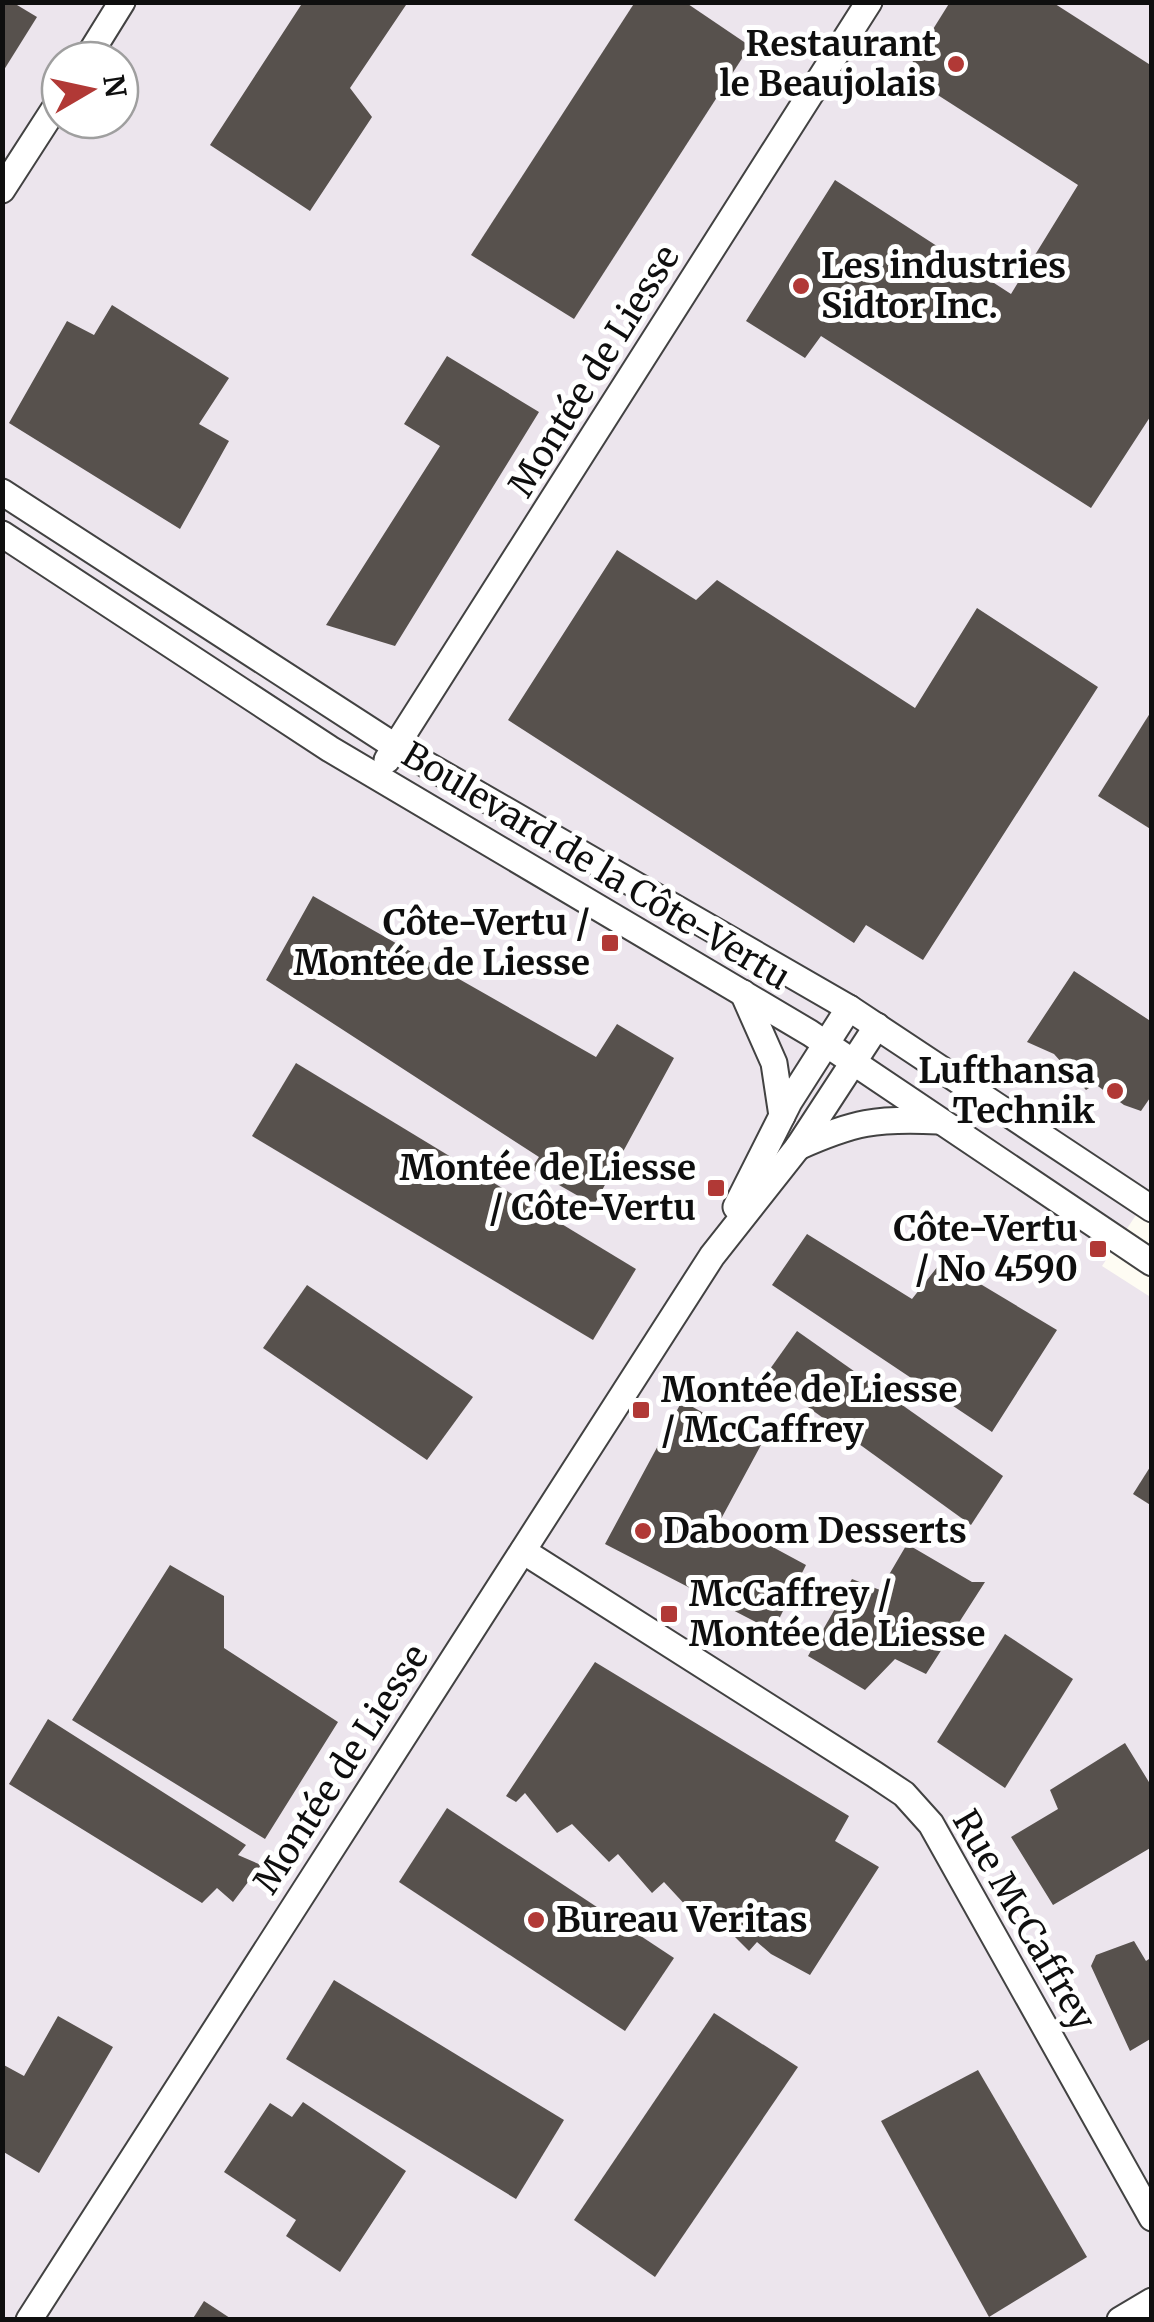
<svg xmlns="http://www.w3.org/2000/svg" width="1154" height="2322" viewBox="0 0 1154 2322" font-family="Merriweather,serif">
	<rect width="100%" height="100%" fill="#fefcf3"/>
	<path fill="#ece5ed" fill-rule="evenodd" d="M3,3h1148l1,1188 -50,75 50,32 -1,1021 -1148,1zM60,60h60v60h-60z"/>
	<g fill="#57514d">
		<polygon points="2,2 12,2 37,17 2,73"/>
		<polygon points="303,2 408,2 350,88 372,117 310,211 210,145"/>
		<polygon points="635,2 685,2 750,46 574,319 471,255"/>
		<polygon points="950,2 1052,2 1152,66 1152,414 1091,508 821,336 805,358 746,321 835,180 1011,294 1078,185 905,74"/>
		<polygon points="112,305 229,378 199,424 229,441 180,529 9,423 67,321 94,335"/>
		<polygon points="447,356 539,412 395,646 326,625 440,446 404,424"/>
		<polygon points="617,550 696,600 717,580 915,708 977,608 1098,687 923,960 866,925 854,943 508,720"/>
		<polygon points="1152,710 1152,830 1098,796"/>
		<polygon points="313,896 596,1057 617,1024 674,1058 594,1205 531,1169 539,1157 266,980"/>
		<polygon points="1074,971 1152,1022 1152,1095 1141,1111 1124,1105 1095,1084 1086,1090 1054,1054 1027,1042"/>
		<polygon points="296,1063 636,1269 593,1340 252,1136"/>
		<polygon points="807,1234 912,1299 942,1261 1057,1330 992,1432 772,1285"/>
		<polygon points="307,1285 473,1397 427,1460 263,1348"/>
		<polygon points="797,1331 1003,1476 971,1525 765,1376"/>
		<polygon points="682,1401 761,1445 721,1519 806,1565 773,1631 605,1544"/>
		<polygon points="1152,1464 1152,1506 1133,1494"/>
		<polygon points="907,1544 972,1582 985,1582 926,1674 895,1659 865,1690 808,1656 852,1579 880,1590"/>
		<polygon points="170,1565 224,1596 224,1648 338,1722 265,1839 72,1720"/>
		<polygon points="1005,1634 1073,1679 1005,1788 937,1742"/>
		<polygon points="595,1662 849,1816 835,1841 879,1867 810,1975 771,1954 757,1942 749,1951 712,1914 702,1923 664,1882 652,1893 618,1854 609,1862 572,1824 557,1833 525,1793 516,1802 506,1796"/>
		<polygon points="48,1719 246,1845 238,1855 261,1865 233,1902 217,1888 202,1903 9,1784"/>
		<polygon points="1125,1743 1152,1787 1152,1847 1053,1905 1011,1837 1058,1809 1050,1790"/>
		<polygon points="447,1808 674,1958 625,2031 399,1882"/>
		<polygon points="1134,1941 1146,1961 1152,1957 1152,2038 1130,2051 1091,1966 1096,1955"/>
		<polygon points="334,1980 564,2120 516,2199 286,2059"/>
		<polygon points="714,2013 798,2067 655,2277 574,2220"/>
		<polygon points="58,2016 113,2047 39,2173 2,2151 2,2064 24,2076"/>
		<polygon points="978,2070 1087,2257 989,2317 881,2121"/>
		<polygon points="303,2102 406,2171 340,2272 286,2236 296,2220 224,2172 270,2103 292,2117"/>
		<polygon points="204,2301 233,2320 192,2320"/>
	</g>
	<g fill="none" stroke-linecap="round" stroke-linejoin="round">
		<defs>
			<g id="minor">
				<polyline points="86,60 122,2"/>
				<polyline points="2,190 60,100"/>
				<polyline points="2,492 396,747 849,1008 1152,1209"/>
				<polyline points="2,534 330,749 810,1033 1152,1263"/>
				<polyline points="387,760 869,2"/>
				<polyline points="743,993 774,1063 782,1116"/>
				<path d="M798,1147c56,-25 78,-29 140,-26"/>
				<polyline points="736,1207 789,1102 849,1008"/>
				<polyline points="523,1551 874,1774 904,1794 931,1824 1152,2218"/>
				<polyline points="29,2320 712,1256 798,1147 877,1026"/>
				<polyline points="1120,2320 1152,2301"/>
			</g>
		</defs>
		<use href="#minor" stroke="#424242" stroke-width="29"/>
		<use href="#minor" stroke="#fff" stroke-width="25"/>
	</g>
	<g fill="#b13936" stroke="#fff" stroke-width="4">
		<circle cx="956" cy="64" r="10"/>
		<circle cx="801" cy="286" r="10"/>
		<rect x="600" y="933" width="20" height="20" rx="5"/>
		<circle cx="1115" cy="1091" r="10"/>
		<rect x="706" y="1178" width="20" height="20" rx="5"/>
		<rect x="1088" y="1239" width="20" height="20" rx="5"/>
		<rect x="631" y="1400" width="20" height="20" rx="5"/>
		<circle cx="643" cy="1531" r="10"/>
		<rect x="659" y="1604" width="20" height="20" rx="5"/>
		<circle cx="536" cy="1920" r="10"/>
	</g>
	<g text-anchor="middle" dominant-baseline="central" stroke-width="10" stroke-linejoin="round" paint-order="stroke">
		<g font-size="35" font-weight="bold" fill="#0f0f0f" stroke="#fff" text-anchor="end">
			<text x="936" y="44">Restaurant<tspan x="936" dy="40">le Beaujolais</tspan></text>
			<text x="821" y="266" text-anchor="start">Les industries<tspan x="821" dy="40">Sidtor Inc.</tspan></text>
			<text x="590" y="923">Côte-Vertu /<tspan x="590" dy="40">Montée de Liesse</tspan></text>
			<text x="1095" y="1071">Lufthansa<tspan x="1095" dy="40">Technik</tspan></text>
			<text x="696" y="1168">Montée de Liesse<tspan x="696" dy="40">/ Côte-Vertu</tspan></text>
			<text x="1078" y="1229">Côte-Vertu<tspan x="1078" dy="40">/ No 4590</tspan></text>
			<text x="661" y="1390" text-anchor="start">Montée de Liesse<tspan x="661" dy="40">/ McCaffrey</tspan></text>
			<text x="663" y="1531" text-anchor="start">Daboom Desserts</text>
			<text x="689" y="1594" text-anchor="start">McCaffrey /<tspan x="689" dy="40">Montée de Liesse</tspan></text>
			<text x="556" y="1920" text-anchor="start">Bureau Veritas</text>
		</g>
		<g font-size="35" fill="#0f0f0f" stroke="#fff">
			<text transform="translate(594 371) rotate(-58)">Montée de Liesse</text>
			<text transform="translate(596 866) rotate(31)">Boulevard de la Côte-Vertu</text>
			<text transform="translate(341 1769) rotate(-57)">Montée de Liesse</text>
			<text transform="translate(1024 1920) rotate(60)">Rue McCaffrey</text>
		</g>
	</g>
	<rect width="1154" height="2322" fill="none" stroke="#0f0f0f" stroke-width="10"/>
	<g transform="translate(90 90) rotate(81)"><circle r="48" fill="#ffffff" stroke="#9f9f9f" stroke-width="2.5"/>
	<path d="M0-8L18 38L0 25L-18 38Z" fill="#b13936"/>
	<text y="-15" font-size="28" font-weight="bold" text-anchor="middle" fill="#0f0f0f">N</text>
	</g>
</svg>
